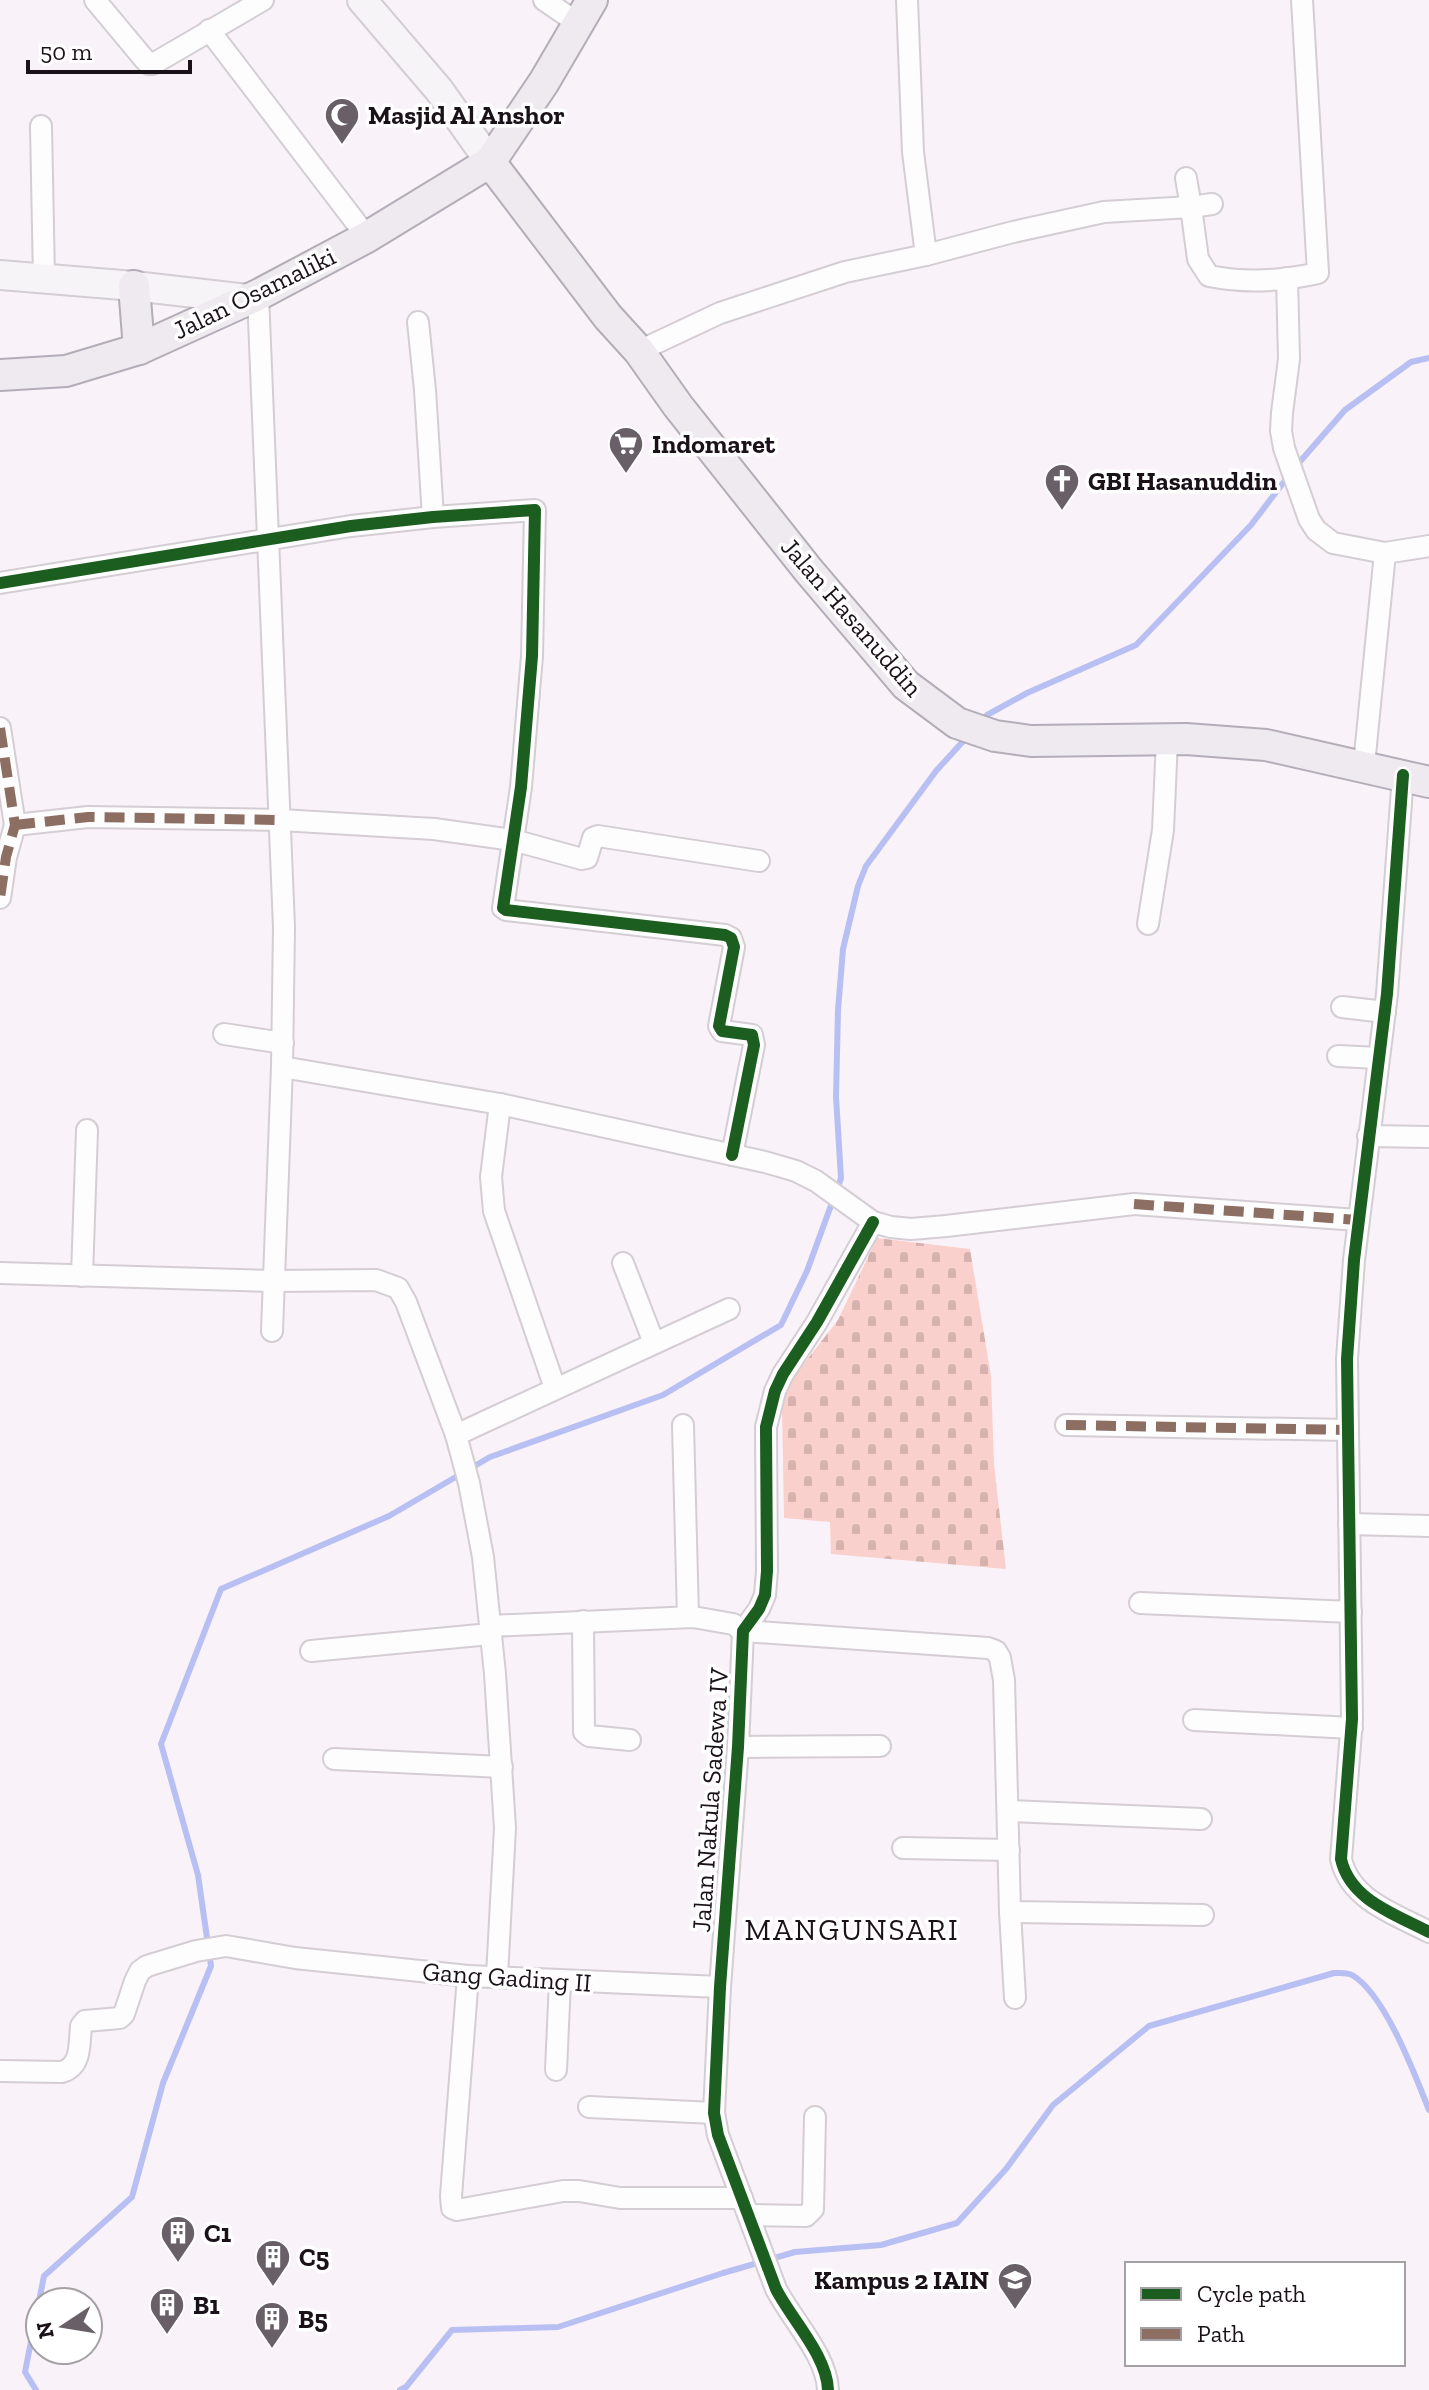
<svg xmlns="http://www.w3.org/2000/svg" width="1429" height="2390" viewBox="0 0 1429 2390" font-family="'Zilla Slab',serif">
	<defs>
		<pattern id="cemetery-stones" width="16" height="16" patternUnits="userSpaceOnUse" patternTransform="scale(2)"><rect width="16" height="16" fill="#fad0cc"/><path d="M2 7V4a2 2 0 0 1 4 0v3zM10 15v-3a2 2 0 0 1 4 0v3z" fill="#d6b2af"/></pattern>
	</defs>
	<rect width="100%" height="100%" fill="#faf2f9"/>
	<polygon fill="url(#cemetery-stones)" points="877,1238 970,1249 991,1376 994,1465 1006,1569 831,1554 830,1522 784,1518 782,1411 788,1384 838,1320"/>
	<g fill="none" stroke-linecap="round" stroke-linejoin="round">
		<g stroke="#b8bff2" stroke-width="6">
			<polyline points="1297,465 1345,410 1411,362 1429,358"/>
			<polyline points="980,722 987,715 1027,693 1136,645 1251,525 1290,474"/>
			<polyline points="837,1190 841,1178 836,1097 838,1010 843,949 858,886 866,866 936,771 967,737"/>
			<polyline points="36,2390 25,2372 44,2276 132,2197 163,2083 211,1966 198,1875 161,1744 221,1589 389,1516 490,1457 663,1395 781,1325 807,1271 833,1200"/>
			<path d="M400,2390l6,-3 46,-57 106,-3 165,-54 72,-21 86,-7 76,-22 49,-54 47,-64 96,-79 185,-53c6,0 13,-1 18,2 33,19 63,100 77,135"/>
		</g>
		<defs>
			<g id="street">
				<polyline points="95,0 145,60 149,64 153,64 263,0"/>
				<polyline points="544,0 579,24"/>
				<polyline points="907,0 913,152 926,255"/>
				<polyline points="209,30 367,237"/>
				<polyline points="41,126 44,279"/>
				<polyline points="1186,178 1191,207 1212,204"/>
				<polyline points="1287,278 1289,359 1282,413 1281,431 1284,448 1309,519 1316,530 1333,543 1385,553 1429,546"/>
				<polyline points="258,295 284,927 282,1067 272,1331"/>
				<polyline points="418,322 425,390 433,517"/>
				<path d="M639,351l81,-38 125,-41 81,-17 87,-23 91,-20 87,-5 7,52 11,17c35,7 74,5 109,-3l-16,-273"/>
				<polyline points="0,583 351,526 433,517 535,510 532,656 521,787 503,908 506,910 725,935 731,938 734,947 719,1026 722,1031 752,1035 754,1045 732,1155"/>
				<polyline points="0,728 15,825 6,857 0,898"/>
				<polyline points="1364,765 1385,553"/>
				<path d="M1403,775l-16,219 -33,266 -7,99 5,360 -11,140c9,41 54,55 88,73"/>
				<polyline points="15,825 88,817 281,820 434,829 513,840 582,859 587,858 593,838 598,836 759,861"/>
				<polyline points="1148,924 1163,830 1167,740"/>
				<polyline points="1342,1007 1385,1012"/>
				<polyline points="224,1034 283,1043"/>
				<polyline points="1338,1056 1378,1058"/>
				<polyline points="282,1067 500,1104 765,1162 796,1171 816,1181 873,1222 891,1227 911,1229 946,1226 1134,1204 1358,1220"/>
				<polyline points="500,1104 491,1177 494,1211 555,1388"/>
				<polyline points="1368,1136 1429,1137"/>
				<polyline points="623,1263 654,1343"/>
				<polyline points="0,1273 273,1281 376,1280 398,1288 406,1302 456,1435 469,1483 483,1557 495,1674 505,1828 497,1976"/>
				<polyline points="82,1276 87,1130"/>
				<polyline points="683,1425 688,1617"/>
				<polyline points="1066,1425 1348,1430"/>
				<polyline points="456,1435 729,1309"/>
				<polyline points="1349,1524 1429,1526"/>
				<polyline points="1140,1603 1351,1612"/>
				<polyline points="583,1621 584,1732 589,1736 630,1740"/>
				<polyline points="490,1626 693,1617 733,1624 743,1631 988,1648 996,1651 1000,1658 1004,1680 1010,1912 1203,1915"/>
				<polyline points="311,1651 490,1634"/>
				<polyline points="1194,1720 1352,1728"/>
				<polyline points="738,1747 880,1746"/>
				<polyline points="334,1759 502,1767"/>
				<polyline points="1008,1811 1201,1819"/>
				<polyline points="903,1848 1009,1850"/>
				<polyline points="1010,1912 1015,1998"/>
				<polyline points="468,1976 451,2196 452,2208 457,2210 563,2191 579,2191 620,2198 742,2198"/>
				<polyline points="556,2070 560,1981"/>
				<path d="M0,2071l62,1c20,-6 17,-28 19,-46l4,-5 35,-3 4,-4 11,-33 5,-10 7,-5 49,-15 30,-5 69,12 173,18 252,11"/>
				<polyline points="589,2107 714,2113"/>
				<polyline points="749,2215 806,2216 813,2209 815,2117"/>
				<path d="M828,2390c-1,-34 -36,-70 -52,-101l-58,-154 -4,-22 6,-126 18,-240 5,-116 16,-22 6,-14 2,-24 -1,-144 9,-36 8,-17 34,-52 56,-100"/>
			</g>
			<g id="secondary">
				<polyline points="362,0 439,90 490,162"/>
				<polyline points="0,275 134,286 247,299"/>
			</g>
			<g id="primary">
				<polyline points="490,162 608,317 639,351 678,406 809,571 906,685 957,723 995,736 1031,741 1186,739 1266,745 1429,782"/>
				<polyline points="134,286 139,349"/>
				<polyline points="0,375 66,371 139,349 258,295 367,237 490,162 544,82 592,0"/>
			</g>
		</defs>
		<use href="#street" stroke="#d5cdd4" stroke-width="24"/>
		<use href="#secondary" stroke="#d5cdd4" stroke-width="32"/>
		<use href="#primary" stroke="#b4acb8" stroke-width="34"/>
		<use href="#street" stroke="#fefdfe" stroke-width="20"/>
		<use href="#secondary" stroke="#f6f4f7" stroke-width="28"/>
		<use href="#primary" stroke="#eeeaf0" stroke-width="30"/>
		<g stroke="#8d6e63" stroke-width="10" stroke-dasharray="20 10" stroke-linecap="butt">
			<polyline points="0,728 15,825 6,857 0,898"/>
			<polyline points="15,825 88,817 281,820"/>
			<polyline points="1134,1204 1358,1220"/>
			<polyline points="1066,1425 1348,1430"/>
		</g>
		<defs>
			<g id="cycleway">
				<polyline points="0,583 351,526 433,517 535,510 532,656 521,787 503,908 506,910 725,935 731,938 734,947 719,1026 722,1031 752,1035 754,1045 732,1155"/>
				<path d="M1403,775l-16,219 -33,266 -7,99 5,360 -11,140c9,41 54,55 88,73"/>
				<path d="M828,2390c-1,-34 -36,-70 -52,-101l-58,-154 -4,-22 6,-126 18,-240 5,-116 16,-22 6,-14 2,-24 -1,-144 9,-36 8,-17 34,-52 56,-100"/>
			</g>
		</defs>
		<use href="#cycleway" stroke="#fff" stroke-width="17"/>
		<use href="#cycleway" stroke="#1b5e20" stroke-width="12"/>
	</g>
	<defs>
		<symbol id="mosque-pin" viewBox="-11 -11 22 30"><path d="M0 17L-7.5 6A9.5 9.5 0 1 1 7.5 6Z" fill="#696067" stroke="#fff"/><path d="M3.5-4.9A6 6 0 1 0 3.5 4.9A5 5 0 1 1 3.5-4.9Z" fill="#fff"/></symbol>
		<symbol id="supermarket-pin" viewBox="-11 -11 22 30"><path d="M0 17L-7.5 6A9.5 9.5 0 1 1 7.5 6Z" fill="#696067" stroke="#fff"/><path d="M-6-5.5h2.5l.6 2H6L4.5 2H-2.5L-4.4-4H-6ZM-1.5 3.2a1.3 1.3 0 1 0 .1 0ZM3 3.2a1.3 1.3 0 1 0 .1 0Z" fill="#fff"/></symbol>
		<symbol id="church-pin" viewBox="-11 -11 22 30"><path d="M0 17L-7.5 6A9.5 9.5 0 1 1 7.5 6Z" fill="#696067" stroke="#fff"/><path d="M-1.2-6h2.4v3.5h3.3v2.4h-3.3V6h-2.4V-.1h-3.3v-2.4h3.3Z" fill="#fff"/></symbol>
		<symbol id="building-pin" viewBox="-11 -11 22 30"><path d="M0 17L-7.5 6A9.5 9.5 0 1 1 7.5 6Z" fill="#696067" stroke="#fff"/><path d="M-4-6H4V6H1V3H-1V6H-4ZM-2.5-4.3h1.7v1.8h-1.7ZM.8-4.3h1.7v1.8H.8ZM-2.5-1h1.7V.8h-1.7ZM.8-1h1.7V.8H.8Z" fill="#fff"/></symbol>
		<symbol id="university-pin" viewBox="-11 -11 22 30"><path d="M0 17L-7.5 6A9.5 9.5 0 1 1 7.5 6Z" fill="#696067" stroke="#fff"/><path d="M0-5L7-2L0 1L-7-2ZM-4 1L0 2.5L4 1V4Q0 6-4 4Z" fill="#fff"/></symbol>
	</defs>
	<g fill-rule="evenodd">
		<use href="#mosque-pin" x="322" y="95" width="40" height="54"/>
		<use href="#supermarket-pin" x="606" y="424" width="40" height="54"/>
		<use href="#church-pin" x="1042" y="461" width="40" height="54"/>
		<use href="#building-pin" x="158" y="2213" width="40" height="54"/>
		<use href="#building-pin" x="253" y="2237" width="40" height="54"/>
		<use href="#university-pin" x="995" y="2260" width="40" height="54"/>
		<use href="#building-pin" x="147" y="2285" width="40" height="54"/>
		<use href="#building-pin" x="252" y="2299" width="40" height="54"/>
	</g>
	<g text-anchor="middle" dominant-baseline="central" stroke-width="7" stroke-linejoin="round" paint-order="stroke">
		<g font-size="26" font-weight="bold" fill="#1b1219" stroke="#fff" text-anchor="start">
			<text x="368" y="115">Masjid Al Anshor</text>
			<text x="652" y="444">Indomaret</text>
			<text x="1088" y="481">GBI Hasanuddin</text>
			<text x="204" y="2233">C1</text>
			<text x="299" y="2257">C5</text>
			<text x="989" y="2280" text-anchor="end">Kampus 2 IAIN</text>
			<text x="193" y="2305">B1</text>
			<text x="298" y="2319">B5</text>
		</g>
		<g font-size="26" fill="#1b1219" stroke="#fff">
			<text transform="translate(254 293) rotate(-26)">Jalan Osamaliki</text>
			<text transform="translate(852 617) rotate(49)">Jalan Hasanuddin</text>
			<text transform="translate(710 1800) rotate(-86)">Jalan Nakula Sadewa IV</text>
			<text transform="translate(507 1977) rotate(4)">Gang Gading II</text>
		</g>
		<g font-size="30" letter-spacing="2" fill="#1b1219" stroke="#fff">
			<text x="852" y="1930">MANGUNSARI</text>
		</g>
	</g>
	<rect x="1125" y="2262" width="280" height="104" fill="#ffffff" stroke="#a4a0a3" stroke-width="2"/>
	<rect x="1141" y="2288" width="40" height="12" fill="#1b5e20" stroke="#a4a0a3" stroke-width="2"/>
	<text x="1197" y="2302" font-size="24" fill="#1b1219">Cycle path</text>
	<rect x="1141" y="2328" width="40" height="12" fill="#8d6e63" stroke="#a4a0a3" stroke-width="2"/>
	<text x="1197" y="2342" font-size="24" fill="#1b1219">Path</text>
	<g transform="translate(64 2326) rotate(258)"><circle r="38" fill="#ffffff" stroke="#a4a0a3" stroke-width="2"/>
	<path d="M0-6L14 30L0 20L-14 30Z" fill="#696067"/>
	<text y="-12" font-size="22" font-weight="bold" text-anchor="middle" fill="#1b1219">N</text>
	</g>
	<path d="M28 60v12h162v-12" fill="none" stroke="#1b1219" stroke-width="4"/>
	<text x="40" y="60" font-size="24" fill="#1b1219" stroke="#ffffff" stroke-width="6" paint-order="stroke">50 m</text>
</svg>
